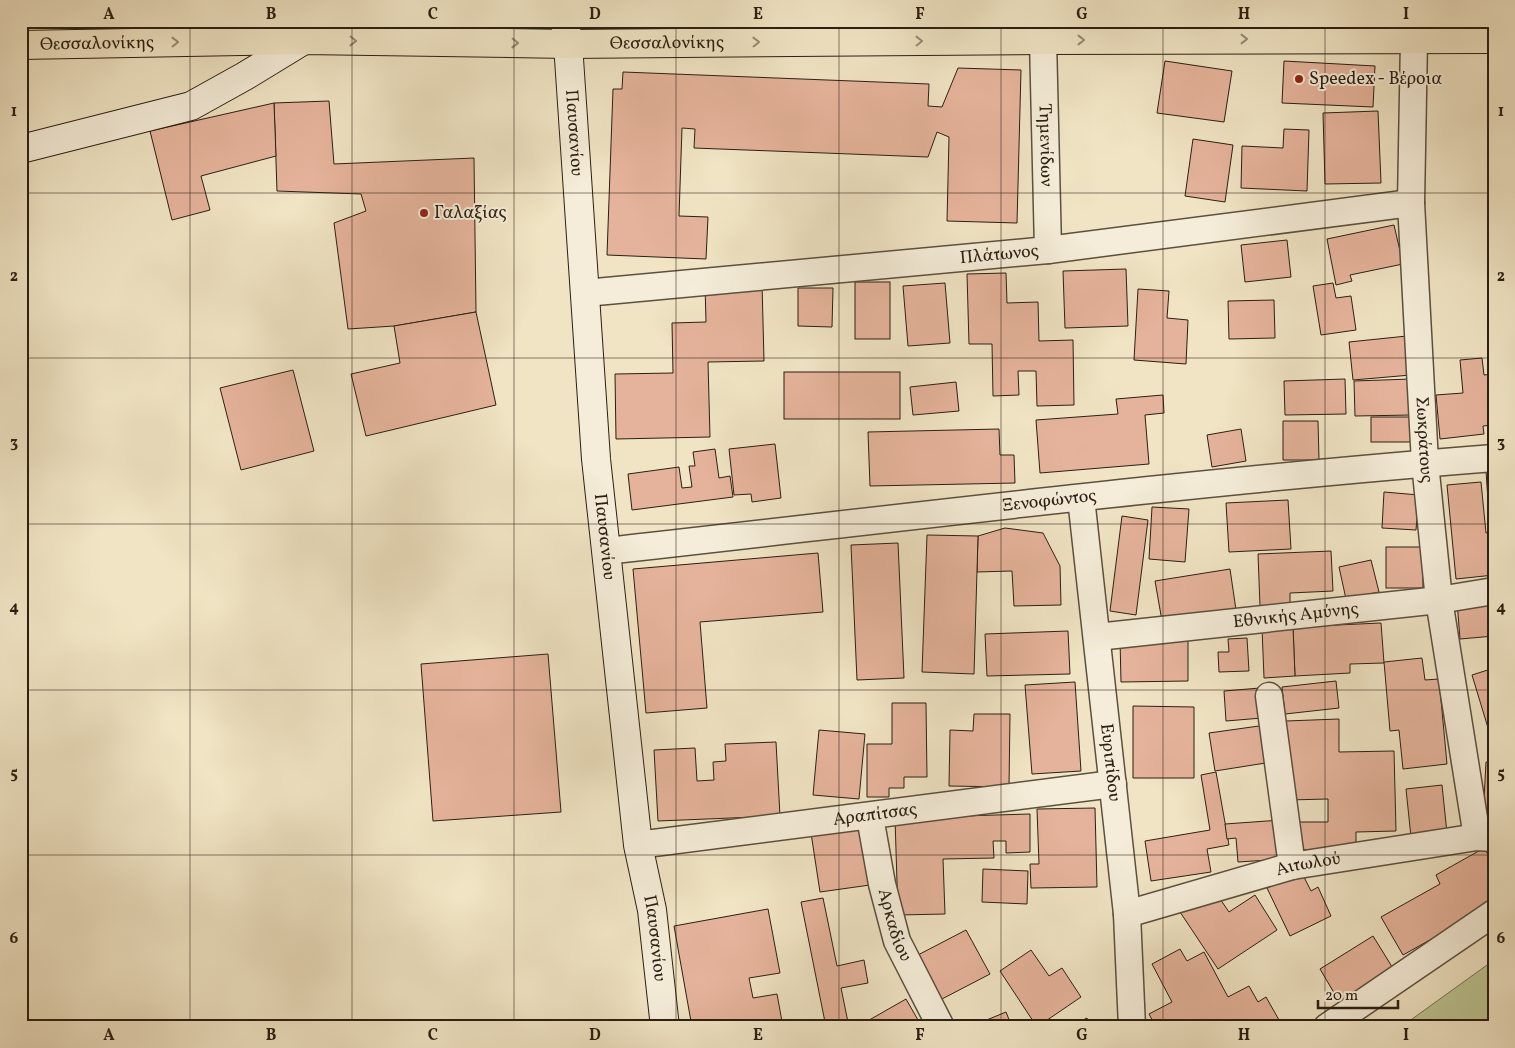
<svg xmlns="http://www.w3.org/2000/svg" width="1515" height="1048" viewBox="0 0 1515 1048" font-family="Vollkorn,serif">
	<rect width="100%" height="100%" fill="#f0e4c4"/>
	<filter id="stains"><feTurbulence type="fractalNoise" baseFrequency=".004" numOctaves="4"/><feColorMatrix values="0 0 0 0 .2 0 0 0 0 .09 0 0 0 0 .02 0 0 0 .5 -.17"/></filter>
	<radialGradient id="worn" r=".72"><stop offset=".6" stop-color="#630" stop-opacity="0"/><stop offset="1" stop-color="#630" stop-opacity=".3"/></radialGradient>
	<polygon fill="#bcc492" stroke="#747252" points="1494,960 1494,1027 1401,1027"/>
	<g fill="#e5b39b" stroke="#2b1f12">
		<polygon points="1165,61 1232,71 1224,122 1157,113"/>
		<polygon points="1284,61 1375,66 1373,107 1282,103"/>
		<polygon points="958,68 1021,70 1017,223 947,221 949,137 937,132 928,157 694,148 695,129 682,128 679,216 708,217 706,259 607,255 613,89 622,89 623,72 929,84 928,106 942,107"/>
		<polygon points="329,101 334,164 474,158 476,312 394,326 348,329 334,223 366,211 361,194 277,191 274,103"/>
		<polygon points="274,103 276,156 201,176 210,210 172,220 150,131"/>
		<polygon points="1378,111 1381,183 1325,184 1323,113"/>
		<polygon points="1284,129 1309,130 1307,191 1241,188 1242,146 1283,148"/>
		<polygon points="1193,139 1233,145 1225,202 1185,196"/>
		<polygon points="1394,225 1403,264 1350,275 1352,281 1336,285 1327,239"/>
		<polygon points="1287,240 1291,277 1245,282 1241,245"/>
		<polygon points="1126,269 1128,326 1065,328 1063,271"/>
		<polygon points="1006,273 1007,303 1038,302 1039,341 1073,340 1074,405 1037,406 1036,371 1018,371 1019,395 993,396 992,344 969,344 967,274"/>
		<rect x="855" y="282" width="35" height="57"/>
		<polygon points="762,283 764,361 708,362 710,437 616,439 615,374 673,373 672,323 706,322 705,284"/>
		<polygon points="945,283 950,343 908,346 903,286"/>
		<polygon points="1333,283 1336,298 1351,296 1356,330 1321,335 1313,286"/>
		<polygon points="798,288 833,288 832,327 798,326"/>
		<polygon points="1138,289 1169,291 1167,318 1188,320 1186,364 1134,360"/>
		<polygon points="1274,300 1275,338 1229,339 1228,301"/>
		<polygon points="476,312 496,405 366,436 351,374 400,363 394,326"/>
		<polygon points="1407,336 1411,375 1353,380 1349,342"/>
		<polygon points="1482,358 1484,375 1494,374 1494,425 1483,426 1484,434 1440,439 1436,395 1463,393 1460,360"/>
		<polygon points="293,370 314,451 241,470 220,388"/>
		<rect x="784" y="372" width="116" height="47"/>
		<polygon points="1345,379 1346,414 1285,415 1284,381"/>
		<polygon points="1411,379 1412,415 1355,416 1354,381"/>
		<polygon points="956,382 959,411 913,415 910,387"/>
		<polygon points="1163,395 1164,413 1145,415 1149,464 1040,473 1036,420 1118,414 1116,399"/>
		<rect x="1371" y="417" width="44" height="25"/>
		<polygon points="1283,421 1318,421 1319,460 1283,460"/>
		<polygon points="999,429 1000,455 1014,455 1015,483 870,486 868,432"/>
		<polygon points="1241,429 1246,461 1212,467 1207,435"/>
		<polygon points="775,444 781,498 752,502 751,494 734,495 729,449"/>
		<polygon points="715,449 719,478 730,476 733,497 632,510 628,474 679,467 682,488 692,487 689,466 695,466 693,452"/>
		<polygon points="1486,471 1494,471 1494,515 1489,515"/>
		<polygon points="1481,482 1486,533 1494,532 1494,575 1456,579 1447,485"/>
		<polygon points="1384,492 1419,495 1416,530 1382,528"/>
		<polygon points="1288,500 1291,549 1229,552 1226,503"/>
		<polygon points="1152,507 1189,509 1185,562 1149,559"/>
		<polygon points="1122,516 1148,520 1136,615 1110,611"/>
		<polygon points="1005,528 1043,533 1060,566 1061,605 1014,606 1012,571 977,572 978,536"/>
		<polygon points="927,535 978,536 974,674 922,672"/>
		<polygon points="898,543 904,678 857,680 851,545"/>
		<rect x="1386" y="547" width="37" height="41"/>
		<polygon points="1331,551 1333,591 1290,593 1290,605 1260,606 1258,554"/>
		<polygon points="818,553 823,612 700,622 707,708 646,713 633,569"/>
		<polygon points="1371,560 1379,592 1346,599 1339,567"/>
		<polygon points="1230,569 1236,610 1162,621 1155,581"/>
		<polygon points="1494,598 1494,636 1460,639 1457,601"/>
		<polygon points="1381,623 1384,663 1350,664 1350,673 1295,676 1293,627"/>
		<polygon points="1293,627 1295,676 1264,678 1262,628"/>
		<polygon points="1068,631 1070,674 987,676 985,634"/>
		<polygon points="1247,638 1249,671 1219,672 1218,652 1229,652 1228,639"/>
		<polygon points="1188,639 1188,681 1121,682 1120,640"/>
		<polygon points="548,654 561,812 433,821 421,664"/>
		<polygon points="1422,658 1425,680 1439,679 1447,764 1403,769 1399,730 1390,731 1384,662"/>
		<polygon points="1494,668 1494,741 1492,741 1472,675"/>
		<polygon points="1336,681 1339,708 1285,714 1282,687"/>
		<polygon points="1075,682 1081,771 1032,774 1025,685"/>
		<polygon points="1260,688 1262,718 1226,721 1224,691"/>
		<polygon points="892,703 926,703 927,777 904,777 904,788 889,788 889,797 867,797 867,744 892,744"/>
		<polygon points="1133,706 1194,707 1194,778 1133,778"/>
		<polygon points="974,714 1010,714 1009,787 949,786 950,730 973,731"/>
		<polygon points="1339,719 1339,752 1394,751 1396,831 1356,832 1356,849 1295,850 1294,822 1328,822 1328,799 1288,800 1286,721"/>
		<polygon points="1266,725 1272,762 1215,771 1209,733"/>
		<polygon points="819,730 865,734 859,799 813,795"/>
		<polygon points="776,742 780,816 658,821 654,750 695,748 697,781 714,780 713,762 726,761 725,744"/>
		<polygon points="1486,762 1494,762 1494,820 1483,819"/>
		<polygon points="1216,772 1229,845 1207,849 1211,872 1151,881 1145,841 1210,830 1201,775"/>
		<polygon points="1442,785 1447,833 1411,837 1406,789"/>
		<polygon points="1095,808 1097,887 1031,888 1030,864 1039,864 1037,809"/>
		<polygon points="1030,814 1030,852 1006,853 1006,841 993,841 994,858 943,859 945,914 898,915 895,818"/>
		<polygon points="1281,820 1284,859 1238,862 1236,838 1227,839 1225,824"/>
		<polygon points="861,825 870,885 820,892 811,833"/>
		<polygon points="1484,848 1494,864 1494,904 1403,955 1381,917 1440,884 1436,875"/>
		<polygon points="983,869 1028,871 1027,904 982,902"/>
		<polygon points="1301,871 1311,891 1318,887 1331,916 1290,936 1267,888"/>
		<polygon points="1214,890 1229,912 1255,895 1277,930 1218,969 1180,912"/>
		<polygon points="823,898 837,966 864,960 868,983 841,988 849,1027 826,1027 801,902"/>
		<polygon points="768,909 780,973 749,978 753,998 777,994 783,1027 692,1027 674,926"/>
		<polygon points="966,930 990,974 940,1000 916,956"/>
		<polygon points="1373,936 1394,970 1340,1003 1320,969"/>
		<polygon points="1180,949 1187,961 1204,952 1228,997 1249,986 1258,1002 1266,997 1283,1027 1156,1027 1149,1014 1172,1002 1152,964"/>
		<polygon points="1031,950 1049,976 1062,968 1081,997 1037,1027 1000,971"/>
		<polygon points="906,999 922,1027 857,1027"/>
		<polygon points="1006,1012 1012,1027 978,1027 977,1024"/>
		<polygon points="1087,1018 1092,1027 1069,1027"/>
	</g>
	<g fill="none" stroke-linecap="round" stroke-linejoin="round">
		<defs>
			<g id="street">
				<path id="s1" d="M1414,39l-3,164 14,260 14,137 38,237"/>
				<path id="s2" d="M1043,40l5,210"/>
				<path id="s3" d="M585,293l463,-43 363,-47"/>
				<path id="s4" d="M1081,498l46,416 5,113"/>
				<path id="s5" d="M606,551c296,-33 591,-70 888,-93"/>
				<path id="s6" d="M1097,637l342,-37 55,-9"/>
				<polyline points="1269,696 1292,866"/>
				<path id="s7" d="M870,817l12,67 15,57 44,86"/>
				<path id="s8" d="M638,845l475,-61"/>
				<path id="s9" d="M1127,914l165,-48 185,-29 16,1"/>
				<polyline points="1327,1027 1494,913"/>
			</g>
			<g id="secondary">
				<path id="s10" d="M568,44l28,415 42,386 14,65 13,117"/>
				<polyline points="21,149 191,106 245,76 304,40"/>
			</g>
			<g id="primary">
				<polyline points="565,21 568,44"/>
				<path id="s11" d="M21,45l283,-5 264,4 475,-4 451,-1"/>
			</g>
		</defs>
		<use href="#street" stroke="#5c503e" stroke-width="29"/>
		<use href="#secondary" stroke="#2b1f12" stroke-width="30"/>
		<use href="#primary" stroke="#2b1f12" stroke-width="30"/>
		<use href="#street" stroke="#f5edd9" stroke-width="26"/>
		<use href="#secondary" stroke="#f5edd9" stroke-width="28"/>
		<use href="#primary" stroke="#f0e4c4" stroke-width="28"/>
	</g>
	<defs><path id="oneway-chevron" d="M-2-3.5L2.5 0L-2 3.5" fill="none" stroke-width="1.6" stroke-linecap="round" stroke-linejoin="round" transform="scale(1.25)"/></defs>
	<g stroke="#978b74">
		<use href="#oneway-chevron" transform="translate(1244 39)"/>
		<use href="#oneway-chevron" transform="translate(1081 40)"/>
		<use href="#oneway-chevron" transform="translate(353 41) rotate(1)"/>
		<use href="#oneway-chevron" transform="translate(919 41) rotate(-1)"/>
		<use href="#oneway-chevron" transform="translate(175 42) rotate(-1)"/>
		<use href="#oneway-chevron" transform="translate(756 42) rotate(-1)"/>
		<use href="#oneway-chevron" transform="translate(515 43) rotate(1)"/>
	</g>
	<path fill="none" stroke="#2b1f12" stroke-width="1" stroke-opacity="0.55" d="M190,21v1006M352,21v1006M514,21v1006M676,21v1006M839,21v1006M1001,21v1006M1163,21v1006M1325,21v1006M21,193h1473M21,358h1473M21,524h1473M21,690h1473M21,855h1473"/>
	<g fill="#8f2418" stroke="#f5edd9" stroke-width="2">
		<circle cx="1299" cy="79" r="5"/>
		<circle cx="424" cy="213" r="5"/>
	</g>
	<g text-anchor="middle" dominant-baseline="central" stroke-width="4" stroke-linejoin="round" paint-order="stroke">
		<g font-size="18" fill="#2b1f12" stroke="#f5edd9">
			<text stroke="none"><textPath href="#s11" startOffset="646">Θεσσαλονίκης</textPath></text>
			<text stroke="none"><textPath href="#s11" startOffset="76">Θεσσαλονίκης</textPath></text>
			<text stroke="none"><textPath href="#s10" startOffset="89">Παυσανίου</textPath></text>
			<text stroke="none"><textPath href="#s2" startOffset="105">Τημενίδων</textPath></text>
			<text stroke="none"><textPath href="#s3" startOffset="416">Πλάτωνος</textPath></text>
			<text stroke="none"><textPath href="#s1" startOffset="401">Σωκράτους</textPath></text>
			<text stroke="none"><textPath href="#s5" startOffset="446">Ξενοφώντος</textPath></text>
			<text stroke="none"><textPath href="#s10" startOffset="494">Παυσανίου</textPath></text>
			<text stroke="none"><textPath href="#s6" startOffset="200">Εθνικής Αμύνης</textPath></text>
			<text stroke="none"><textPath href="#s4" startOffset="266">Ευριπίδου</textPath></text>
			<text stroke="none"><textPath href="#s8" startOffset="239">Αραπίτσας</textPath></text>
			<text stroke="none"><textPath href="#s9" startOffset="188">Αιτωλού</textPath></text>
			<text stroke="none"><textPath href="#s7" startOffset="111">Αρκαδίου</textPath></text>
			<text stroke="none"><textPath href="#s10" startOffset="899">Παυσανίου</textPath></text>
		</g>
		<g font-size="18" fill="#2b1f12" stroke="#f5edd9" text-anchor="start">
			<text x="1309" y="79">Speedex - Βέροια</text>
			<text x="434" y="213">Γαλαξίας</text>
		</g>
	</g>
	<rect width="1515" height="1048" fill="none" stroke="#f0e4c4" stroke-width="55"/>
	<path d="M1318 1000v8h80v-8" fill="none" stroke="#2b1f12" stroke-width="2.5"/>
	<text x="1325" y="1000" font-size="15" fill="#2b1f12" stroke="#f5edd9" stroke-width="4" paint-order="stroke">20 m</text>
	<rect x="28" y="28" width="1460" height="992" fill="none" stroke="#2b1f12" stroke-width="2"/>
	<g font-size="16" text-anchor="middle" font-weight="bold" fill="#2b1f12">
		<text x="109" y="19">A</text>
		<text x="271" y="19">B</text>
		<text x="433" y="19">C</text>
		<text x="595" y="19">D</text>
		<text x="758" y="19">E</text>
		<text x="920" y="19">F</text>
		<text x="1082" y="19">G</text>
		<text x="1244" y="19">H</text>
		<text x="1406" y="19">I</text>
		<text x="14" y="116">1</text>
		<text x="1501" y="116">1</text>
		<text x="14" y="281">2</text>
		<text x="1501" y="281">2</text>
		<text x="14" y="447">3</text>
		<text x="1501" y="447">3</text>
		<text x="14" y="612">4</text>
		<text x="1501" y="612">4</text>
		<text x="14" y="778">5</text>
		<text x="1501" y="778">5</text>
		<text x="14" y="943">6</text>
		<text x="1501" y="943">6</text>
		<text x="109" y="1040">A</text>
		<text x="271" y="1040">B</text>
		<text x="433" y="1040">C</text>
		<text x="595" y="1040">D</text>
		<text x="758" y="1040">E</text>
		<text x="920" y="1040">F</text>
		<text x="1082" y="1040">G</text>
		<text x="1244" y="1040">H</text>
		<text x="1406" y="1040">I</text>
	</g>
	<rect width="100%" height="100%" filter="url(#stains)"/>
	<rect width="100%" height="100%" fill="url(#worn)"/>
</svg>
